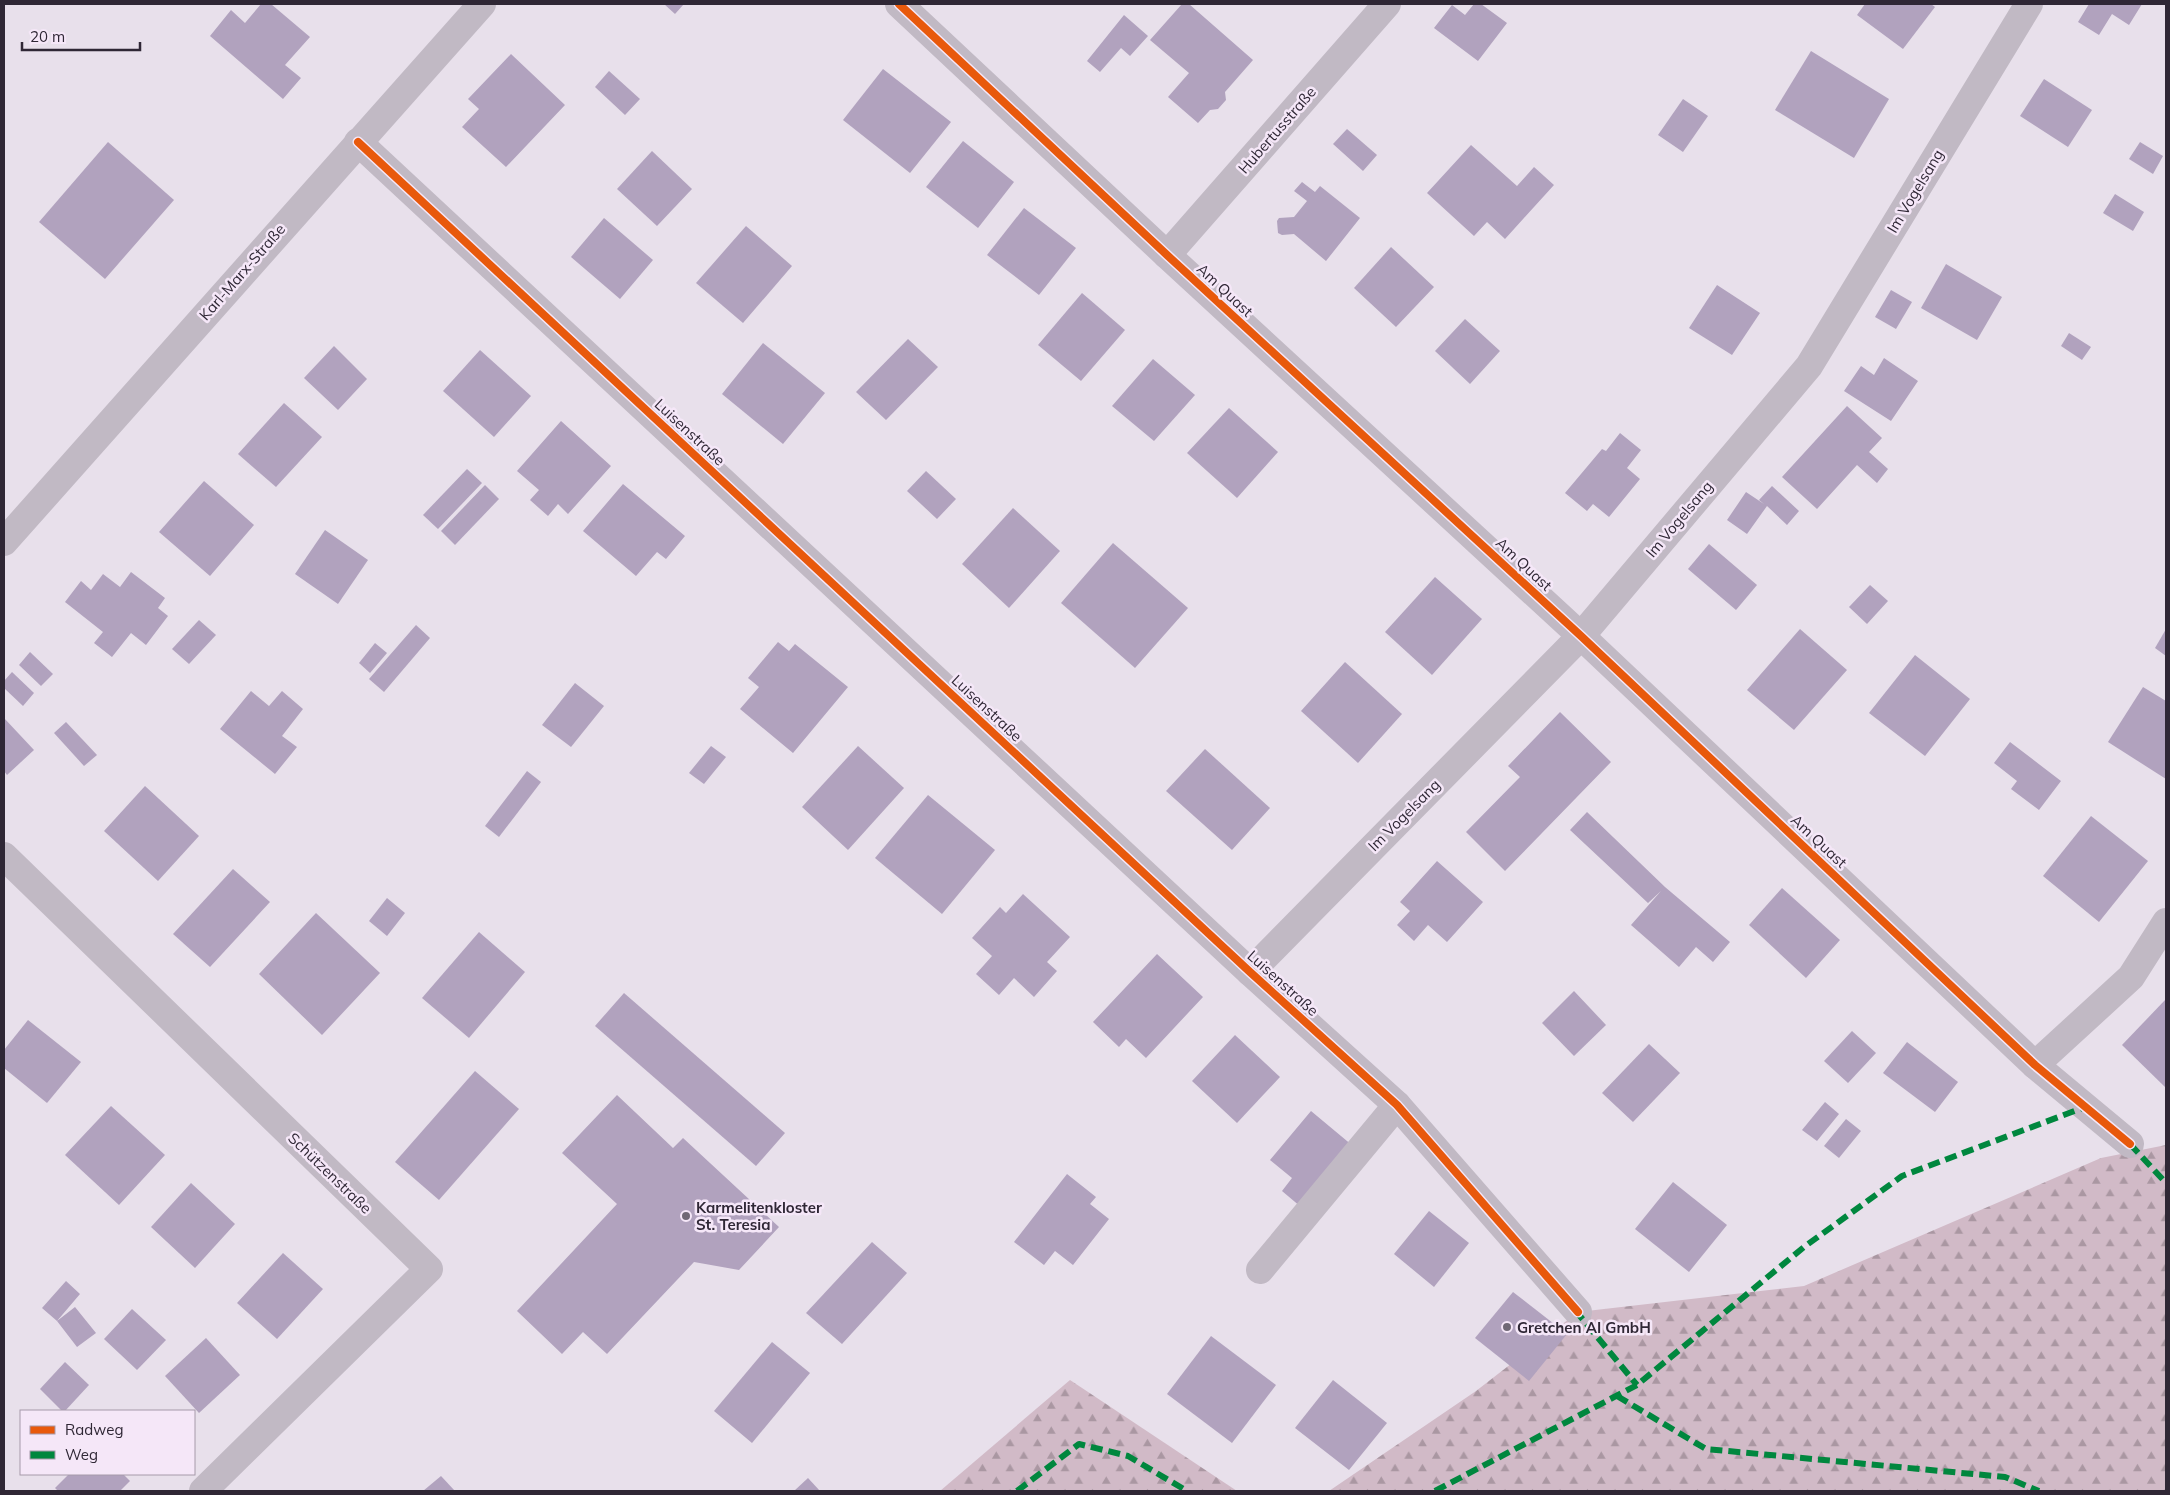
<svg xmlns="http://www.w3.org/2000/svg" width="2170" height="1495" viewBox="0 0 2170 1495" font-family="Mulish,sans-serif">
	<defs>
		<pattern id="forest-firs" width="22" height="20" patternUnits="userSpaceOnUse" patternTransform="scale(1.25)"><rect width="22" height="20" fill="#d1bac7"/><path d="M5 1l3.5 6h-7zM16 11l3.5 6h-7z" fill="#aa97a2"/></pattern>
	</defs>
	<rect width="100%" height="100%" fill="#e8e0eb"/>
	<g fill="url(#forest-firs)">
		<polygon points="2166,1145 2166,1491 1329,1491 1476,1391 1578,1312 1804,1286 2101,1158"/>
		<polygon points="1070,1380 1237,1491 940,1491"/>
	</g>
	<g fill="#b1a2be">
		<polygon points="261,4 271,4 310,37 285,65 301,78 283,99 210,36 231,10 245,23"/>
		<polygon points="664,4 684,4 675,14"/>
		<polygon points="1182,4 1189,4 1253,60 1225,92 1226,100 1218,109 1210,110 1198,123 1168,97 1189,73 1150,40"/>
		<polygon points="1474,4 1481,4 1507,23 1478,61 1434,28 1452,5 1465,15"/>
		<polygon points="1865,4 1931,4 1935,7 1903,49 1857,15"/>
		<polygon points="2089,4 2142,4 2129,25 2112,14 2099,35 2078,22"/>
		<polygon points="1124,15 1148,36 1130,56 1121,48 1100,72 1087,61"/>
		<polygon points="1811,51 1889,99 1854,158 1775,110"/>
		<polygon points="511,54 565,105 506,167 462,127 479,109 468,99"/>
		<polygon points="883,69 951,122 910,173 843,120"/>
		<polygon points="609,71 640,99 625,115 595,87"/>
		<polygon points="2044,79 2092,110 2068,147 2020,116"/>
		<polygon points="1683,99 1708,116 1683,152 1658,135"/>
		<polygon points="1347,129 1377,155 1363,171 1333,144"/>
		<polygon points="963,141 1014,182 978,228 926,187"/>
		<polygon points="108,142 174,200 105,279 39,222"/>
		<polygon points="2140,142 2163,156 2153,174 2129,159"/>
		<polygon points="1471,145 1517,186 1534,167 1554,185 1505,239 1487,222 1474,236 1427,193"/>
		<polygon points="652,151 692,189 657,226 617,189"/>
		<polygon points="1302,182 1315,192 1320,186 1360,218 1326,261 1294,234 1282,235 1278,233 1277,221 1279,218 1294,217 1307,201 1294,191"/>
		<polygon points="2115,194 2144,212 2133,231 2103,213"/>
		<polygon points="1024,208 1076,248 1039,295 987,255"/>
		<polygon points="604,218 653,260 620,299 571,257"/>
		<polygon points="746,226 792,266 743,323 696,283"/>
		<polygon points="1391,247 1434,287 1396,327 1354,288"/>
		<polygon points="1946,264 2002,297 1977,340 1921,308"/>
		<polygon points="1717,285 1760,313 1732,355 1689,328"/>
		<polygon points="1891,290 1912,302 1896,329 1875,317"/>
		<polygon points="1082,293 1125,330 1081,381 1038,345"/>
		<polygon points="1465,319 1500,351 1470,384 1435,351"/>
		<polygon points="2069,333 2091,347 2082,360 2061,346"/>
		<polygon points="908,339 938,367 886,420 856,392"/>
		<polygon points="763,343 825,393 783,444 722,394"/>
		<polygon points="334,346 367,379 338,410 304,378"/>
		<polygon points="480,350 531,396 494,437 443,391"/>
		<polygon points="1884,358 1918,381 1891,421 1844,391 1861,366 1874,375"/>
		<polygon points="1153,359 1195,395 1154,441 1112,406"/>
		<polygon points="284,403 322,437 276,487 238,454"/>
		<polygon points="1847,406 1882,438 1869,452 1888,469 1877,483 1857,465 1817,509 1782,477"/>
		<polygon points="1229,408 1278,452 1237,498 1187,453"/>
		<polygon points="561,421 611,466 568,514 558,504 548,516 530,500 539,490 517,471"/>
		<polygon points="1620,433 1641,450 1627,468 1640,479 1609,517 1593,504 1587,511 1565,493 1602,449 1606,451"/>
		<polygon points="467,469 482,483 438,529 423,515"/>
		<polygon points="926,471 956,499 937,519 907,491"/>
		<polygon points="204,481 254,525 210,576 159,532"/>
		<polygon points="623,484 685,536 666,559 657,552 636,576 583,531"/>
		<polygon points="485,485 499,499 455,545 441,531"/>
		<polygon points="1772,486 1799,511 1787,525 1767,506 1747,534 1727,520 1746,492 1764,504 1759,500"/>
		<polygon points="1013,508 1060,551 1009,608 962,564"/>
		<polygon points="325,530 368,560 338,604 295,574"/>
		<polygon points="1113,543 1188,608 1135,668 1061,603"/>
		<polygon points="1709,544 1757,585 1736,610 1688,569"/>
		<polygon points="131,572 165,598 158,608 168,616 146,645 131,633 112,657 94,643 103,632 65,602 81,581 91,590 103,574 120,587"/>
		<polygon points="1435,577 1482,619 1432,675 1385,632"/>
		<polygon points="1870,585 1888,601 1867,624 1849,607"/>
		<polygon points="199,620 216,635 189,664 172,649"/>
		<polygon points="416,625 430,638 384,692 369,679"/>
		<polygon points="1800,629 1847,670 1794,730 1747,690"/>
		<polygon points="2166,629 2166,656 2155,648"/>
		<polygon points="778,642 789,651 795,644 848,687 793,753 740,709 759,687 748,678"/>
		<polygon points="375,643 387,653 370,673 359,663"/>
		<polygon points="30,652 53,674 41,686 19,665"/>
		<polygon points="1915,655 1970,699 1925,756 1869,713"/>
		<polygon points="1345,662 1402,714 1358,763 1301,711"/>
		<polygon points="12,672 34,693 23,706 4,688 4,681"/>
		<polygon points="575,683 604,706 571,747 542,725"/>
		<polygon points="2143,687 2166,701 2166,779 2108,742"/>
		<polygon points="251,691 269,706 282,691 303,709 282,736 297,747 275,774 220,729"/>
		<polygon points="1560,712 1611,762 1505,871 1466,832 1520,777 1508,766"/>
		<polygon points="4,718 34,750 7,775 4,771"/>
		<polygon points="66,722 97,755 84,766 54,733"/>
		<polygon points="2010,742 2061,781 2039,810 2011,789 2017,781 1994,763"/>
		<polygon points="711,746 726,757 704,784 689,773"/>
		<polygon points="858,746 904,788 848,850 802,807"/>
		<polygon points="1205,749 1270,808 1232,850 1166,791"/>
		<polygon points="527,771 541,782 499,837 485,826"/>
		<polygon points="145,786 199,836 158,881 104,831"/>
		<polygon points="928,795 995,850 942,914 875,858"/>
		<polygon points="1587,812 1665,887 1730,942 1713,962 1696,947 1679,967 1631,925 1661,891 1648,903 1570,830"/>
		<polygon points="2091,816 2148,861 2099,922 2043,876"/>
		<polygon points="1437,861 1483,902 1447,942 1428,925 1414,941 1397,925 1410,911 1400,902"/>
		<polygon points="233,869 270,902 210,967 173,934"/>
		<polygon points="1782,888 1840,940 1806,978 1749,925"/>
		<polygon points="1023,894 1070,937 1047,962 1057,971 1034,997 1014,978 999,995 976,974 992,956 972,938 1000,907 1006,913"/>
		<polygon points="387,898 405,913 387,936 369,921"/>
		<polygon points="316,913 380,973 322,1035 259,974"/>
		<polygon points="479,932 525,972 469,1038 422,998"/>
		<polygon points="1157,954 1203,997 1146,1058 1126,1039 1119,1047 1093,1022"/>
		<polygon points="1574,991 1606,1025 1574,1056 1542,1023"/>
		<polygon points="624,993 785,1133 756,1166 595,1026"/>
		<polygon points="2166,999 2166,1088 2122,1045"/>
		<polygon points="28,1020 81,1062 47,1103 4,1068 4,1050"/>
		<polygon points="1852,1031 1876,1053 1848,1083 1824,1061"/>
		<polygon points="1235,1035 1280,1077 1237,1123 1192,1081"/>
		<polygon points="1907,1042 1958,1082 1935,1112 1883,1073"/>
		<polygon points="1649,1044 1680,1073 1633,1122 1602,1093"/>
		<polygon points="475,1071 519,1109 439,1200 395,1162"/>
		<polygon points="617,1095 673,1148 683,1138 779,1227 739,1270 694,1262 607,1354 583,1332 562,1354 517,1311 617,1204 562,1153"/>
		<polygon points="1825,1102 1839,1114 1817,1141 1802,1130"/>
		<polygon points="111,1106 165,1155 119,1205 65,1155"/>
		<polygon points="1311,1111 1353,1146 1301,1207 1282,1191 1292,1178 1270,1160"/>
		<polygon points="1846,1119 1861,1131 1839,1158 1824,1146"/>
		<polygon points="1067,1174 1096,1197 1090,1204 1109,1219 1073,1265 1055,1251 1044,1265 1014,1242"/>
		<polygon points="1673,1182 1727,1225 1689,1272 1635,1229"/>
		<polygon points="191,1183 235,1224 195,1268 151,1227"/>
		<polygon points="1429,1211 1469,1243 1434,1287 1394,1254"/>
		<polygon points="872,1242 907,1273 842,1344 806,1313"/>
		<polygon points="283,1253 323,1289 277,1339 237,1303"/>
		<polygon points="66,1281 80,1294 57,1321 75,1307 96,1333 77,1347 57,1321 42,1308"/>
		<polygon points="1513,1292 1567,1334 1529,1381 1475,1338"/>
		<polygon points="132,1309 166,1340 137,1370 104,1339"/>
		<polygon points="1211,1336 1276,1385 1232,1443 1167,1394"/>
		<polygon points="206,1338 240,1375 199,1413 165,1376"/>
		<polygon points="772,1342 810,1373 752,1443 714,1411"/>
		<polygon points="65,1362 89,1385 65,1411 62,1411 40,1389"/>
		<polygon points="1333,1380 1387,1423 1349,1470 1295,1428"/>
		<polygon points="69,1474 123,1474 130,1481 120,1491 58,1491 55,1488"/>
		<polygon points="441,1476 455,1491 423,1491"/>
		<polygon points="808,1478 820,1491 794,1491"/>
	</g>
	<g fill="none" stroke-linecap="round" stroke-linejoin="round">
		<g stroke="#c1b9c4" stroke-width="28">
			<polyline points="899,4 1167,255 1581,636 2035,1065 2130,1144"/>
			<polyline points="358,142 1250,972 1397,1105 1578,1312"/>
			<polyline points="1167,255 1387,4"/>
			<polyline points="4,542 482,4"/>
			<polyline points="4,856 429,1269 203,1491"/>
			<polyline points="1250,972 1581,636 1809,366 2029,4"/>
			<polyline points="2035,1065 2131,977 2166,922"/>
			<polyline points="1260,1270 1397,1105"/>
		</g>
		<g stroke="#00873e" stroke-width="6" stroke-dasharray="12 6" stroke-linecap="butt">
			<polyline points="2130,1144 2166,1183"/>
			<polyline points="1575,1310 1637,1385"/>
			<polyline points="1617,1396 1706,1449 2005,1477 2039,1491"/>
			<polyline points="1017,1491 1079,1444 1128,1456 1187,1491"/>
			<polyline points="1435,1491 1637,1385 1804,1247 1902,1176 2085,1107"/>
		</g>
		<defs>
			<g id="cycleway">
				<polyline points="899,4 1167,255 1581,636 2035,1065 2130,1144"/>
				<polyline points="358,142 1250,972 1397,1105 1578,1312"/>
			</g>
		</defs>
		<use href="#cycleway" stroke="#f5e7f8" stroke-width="11"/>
		<use href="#cycleway" stroke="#e8590c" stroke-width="8"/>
	</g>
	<g fill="#706875" stroke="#f5e7f8" stroke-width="2">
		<circle cx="686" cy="1216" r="5"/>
		<circle cx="1507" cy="1327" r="5"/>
	</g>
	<g text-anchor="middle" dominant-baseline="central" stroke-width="5" stroke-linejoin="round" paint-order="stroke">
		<g font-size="15" fill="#2f2735" stroke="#f5e7f8">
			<text transform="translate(1277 130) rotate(-49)">Hubertusstraße</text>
			<text transform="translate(1915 191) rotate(-59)">Im Vogelsang</text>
			<text transform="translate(242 272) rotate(-49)">Karl-Marx-Straße</text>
			<text transform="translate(1225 290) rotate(43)">Am Quast</text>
			<text transform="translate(690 432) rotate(43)">Luisenstraße</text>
			<text transform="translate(1679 519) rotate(-50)">Im Vogelsang</text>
			<text transform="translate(1524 564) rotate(43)">Am Quast</text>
			<text transform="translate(987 708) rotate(43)">Luisenstraße</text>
			<text transform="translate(1404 815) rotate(-45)">Im Vogelsang</text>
			<text transform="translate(1819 841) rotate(43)">Am Quast</text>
			<text transform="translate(1283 983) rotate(42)">Luisenstraße</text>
			<text transform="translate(330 1173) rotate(44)">Schützenstraße</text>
		</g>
		<g font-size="15" font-weight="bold" fill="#2f2735" stroke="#f5e7f8" text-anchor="start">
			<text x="696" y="1207">Karmelitenkloster<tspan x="696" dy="17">St. Teresia</tspan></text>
			<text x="1517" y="1327">Gretchen AI GmbH</text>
		</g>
	</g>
	<rect width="2170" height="1495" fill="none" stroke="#2f2735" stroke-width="10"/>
	<rect x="20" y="1410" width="175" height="65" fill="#f5e7f8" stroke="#a69aaa"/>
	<rect x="30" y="1426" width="25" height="8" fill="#e8590c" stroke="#a69aaa"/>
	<text x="65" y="1435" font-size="15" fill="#2f2735">Radweg</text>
	<rect x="30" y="1451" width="25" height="8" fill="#00873e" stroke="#a69aaa"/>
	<text x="65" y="1460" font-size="15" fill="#2f2735">Weg</text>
	<path d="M22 42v8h118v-8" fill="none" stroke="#2f2735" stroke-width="2.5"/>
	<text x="30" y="42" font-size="15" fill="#2f2735" stroke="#f5e7f8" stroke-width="4" paint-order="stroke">20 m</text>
</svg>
